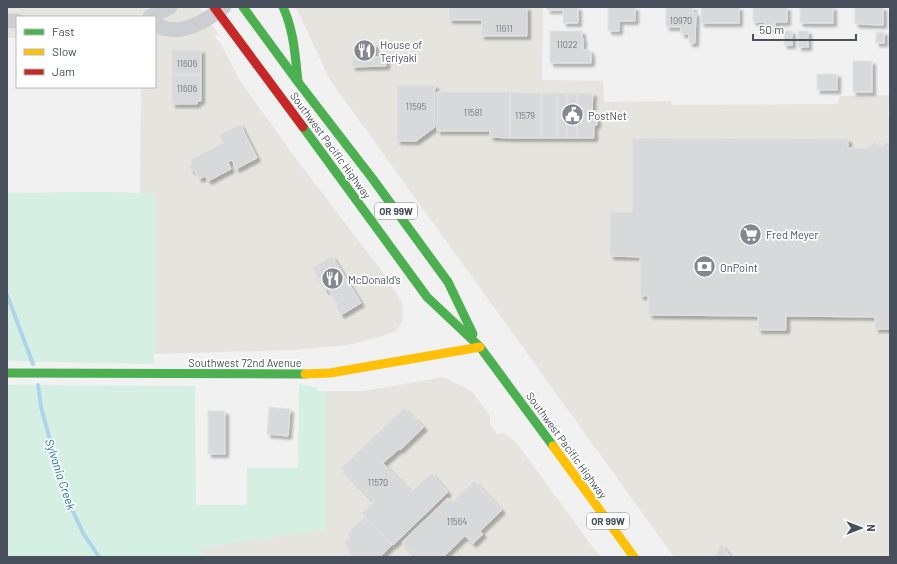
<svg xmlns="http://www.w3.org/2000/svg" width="897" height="564" viewBox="0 0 897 564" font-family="Barlow,sans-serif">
	<defs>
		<filter id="shadow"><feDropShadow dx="3.5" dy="3.5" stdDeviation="1" flood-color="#0004"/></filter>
	</defs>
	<rect width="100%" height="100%" fill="#f1f1f1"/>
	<g fill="#e5e4de">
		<polygon points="7,7 199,7 218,34 214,36 221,44 240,81 300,164 384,274 403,304 403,321 396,331 383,336 348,345 291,350 154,354 154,194 140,193 141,87 155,87 155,17 17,17 17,38 7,38"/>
		<polygon points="296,7 543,7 542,80 603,81 604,102 671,101 672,105 837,104 840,96 889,95 888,116 890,116 890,557 674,557 330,80"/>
		<polygon points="443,377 472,391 490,416 490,425 497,434 504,433 516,442 600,557 203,557 202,547 326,529 326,391 363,391 382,388"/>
	</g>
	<g fill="#d6efe3">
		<polygon points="97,192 154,193 154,364 7,361 7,193"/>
		<polygon points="299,384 316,387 318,391 326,391 326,529 202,548 203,557 7,557 7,385 195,386 196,505 247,505 247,468 298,468"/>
	</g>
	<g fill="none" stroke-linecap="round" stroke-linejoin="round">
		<g stroke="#acd5eb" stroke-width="4">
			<polyline points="7,295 33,364"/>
			<polyline points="38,385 41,407 64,492 83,533 99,557"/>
		</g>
	</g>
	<g fill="#d8d9db" stroke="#e2e3e4" filter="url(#shadow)">
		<polygon points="449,7 527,7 527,36 481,36 482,20 449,20"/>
		<polygon points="547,7 578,7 578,23 563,23 563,10 547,10"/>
		<polygon points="608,7 635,7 635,21 619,21 619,31 608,31"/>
		<polygon points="666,7 693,7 693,13 696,13 695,43 689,43 689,34 681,34 681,27 666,27"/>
		<rect x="701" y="7" width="38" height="16"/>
		<polygon points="753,7 787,7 787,22 775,22 775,29 765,29 765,22 753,22"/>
		<rect x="800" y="7" width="33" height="16"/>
		<polygon points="855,7 883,7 883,25 855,24"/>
		<polygon points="550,31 582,31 582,38 583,38 583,50 590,50 590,53 591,53 591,63 550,63"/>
		<rect x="784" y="31" width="8" height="14"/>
		<rect x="798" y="31" width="10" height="16"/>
		<rect x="876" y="32" width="8" height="11"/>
		<polygon points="354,44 375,44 375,57 386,57 386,66 352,67 352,56 354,56"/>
		<rect x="172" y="50" width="29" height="25"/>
		<rect x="853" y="61" width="19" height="31"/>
		<rect x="817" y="74" width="20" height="16"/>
		<polygon points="172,75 201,75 201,101 197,101 197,104 172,104"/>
		<polygon points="397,85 435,85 435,127 416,141 397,141"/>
		<polygon points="437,92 510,92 510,138 490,137 490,131 437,131"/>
		<polygon points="510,92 541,93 541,138 510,138"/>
		<rect x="541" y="93" width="16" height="45"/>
		<rect x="557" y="93" width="10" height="45"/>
		<rect x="567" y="93" width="10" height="45"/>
		<polygon points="577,93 593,93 592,111 597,111 597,125 594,125 594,138 577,138"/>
		<polygon points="240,124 257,158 236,169 232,160 228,162 231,169 208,181 205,176 199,179 194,170 192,171 189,166 192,165 190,160 223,143 219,135"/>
		<polygon points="632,138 848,139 848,148 867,148 875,142 880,148 887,142 890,146 890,329 875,329 875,317 786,316 786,330 758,330 758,316 649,315 648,296 640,296 640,257 610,256 610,212 632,212"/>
		<polygon points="332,256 361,303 341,315 336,307 338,306 328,289 326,291 312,268"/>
		<polygon points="269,407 290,409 288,436 267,434"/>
		<polygon points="404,408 413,418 414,417 424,427 400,450 399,449 383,463 411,492 431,473 448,492 393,545 362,513 374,502 341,468"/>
		<rect x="208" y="411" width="17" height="43"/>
		<polygon points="474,481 502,510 480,531 483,534 473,544 465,536 443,557 416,557 402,542 448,498 452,502"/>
		<polygon points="364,517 392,545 380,557 353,557 348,552 350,549 344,542 350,537 347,534"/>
		<polygon points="721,544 730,556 729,557 715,557"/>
	</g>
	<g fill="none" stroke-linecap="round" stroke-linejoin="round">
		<g stroke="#cccfd2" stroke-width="15">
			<polyline points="150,17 170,7"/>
			<polyline points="7,21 17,21"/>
			<path d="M155,25c4,1 8,3 12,4 21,4 41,-10 57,-22"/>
		</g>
		<g stroke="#4caf50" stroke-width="9">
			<polyline points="243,7 298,82 372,178 448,282 473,334"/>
			<path d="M283,7c11,24 12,48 15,74"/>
			<polyline points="303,127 427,297 480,347 553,446"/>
			<polyline points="7,373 305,374"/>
		</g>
		<g stroke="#ffc107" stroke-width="9">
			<polyline points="305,374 330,373 480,347"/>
			<polyline points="553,446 634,557"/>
		</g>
		<polyline stroke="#c62828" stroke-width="9" points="214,7 303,127"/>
	</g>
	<defs>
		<symbol id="restaurant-disc" viewBox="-11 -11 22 22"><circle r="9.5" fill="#838890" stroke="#fff"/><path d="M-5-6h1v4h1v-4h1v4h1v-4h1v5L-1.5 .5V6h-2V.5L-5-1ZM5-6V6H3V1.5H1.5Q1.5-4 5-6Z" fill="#fff"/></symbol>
		<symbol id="civic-disc" viewBox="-11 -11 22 22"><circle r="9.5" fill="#838890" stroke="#fff"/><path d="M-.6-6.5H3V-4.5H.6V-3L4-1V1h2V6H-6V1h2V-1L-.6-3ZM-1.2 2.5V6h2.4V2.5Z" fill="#fff"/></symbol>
		<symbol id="supermarket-disc" viewBox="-11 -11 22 22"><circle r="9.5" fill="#838890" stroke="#fff"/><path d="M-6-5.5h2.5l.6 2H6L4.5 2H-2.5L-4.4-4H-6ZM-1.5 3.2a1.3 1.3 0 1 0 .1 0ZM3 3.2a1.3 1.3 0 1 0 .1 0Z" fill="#fff"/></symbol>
		<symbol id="bank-disc" viewBox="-11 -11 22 22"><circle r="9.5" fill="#838890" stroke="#fff"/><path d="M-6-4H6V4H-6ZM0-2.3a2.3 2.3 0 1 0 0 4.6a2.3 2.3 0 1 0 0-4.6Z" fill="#fff"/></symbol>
	</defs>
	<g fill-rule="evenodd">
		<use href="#restaurant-disc" x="352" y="38" width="25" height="25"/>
		<use href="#civic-disc" x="560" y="102" width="25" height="25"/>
		<use href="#supermarket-disc" x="738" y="222" width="25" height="25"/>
		<use href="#bank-disc" x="692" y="254" width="25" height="25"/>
		<use href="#restaurant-disc" x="320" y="266" width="25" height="25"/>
	</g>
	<g text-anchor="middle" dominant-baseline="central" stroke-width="3.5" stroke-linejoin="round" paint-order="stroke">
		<g font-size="9" fill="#6e747d">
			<text x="681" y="20">10970</text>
			<text x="504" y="28">11611</text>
			<text x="567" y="44">11022</text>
			<text x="187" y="63">11606</text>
			<text x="187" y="88">11606</text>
			<text x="416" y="106">11595</text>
			<text x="473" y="112">11581</text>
			<text x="525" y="115">11579</text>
			<text x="378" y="482">11570</text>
			<text x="457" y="521">11564</text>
		</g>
		<g fill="#fff" stroke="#7f848d" stroke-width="1">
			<rect x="375" y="203" width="42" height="16" rx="3"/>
			<rect x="587" y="513" width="42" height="16" rx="3"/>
		</g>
		<g font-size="10" font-weight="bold" fill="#48505c">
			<text x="396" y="211">OR 99W</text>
			<text x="608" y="521">OR 99W</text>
		</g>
		<g font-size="11" fill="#48505c" stroke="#fff" text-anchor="start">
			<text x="380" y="44">House of<tspan x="380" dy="13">Teriyaki</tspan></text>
			<text x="588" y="115">PostNet</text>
			<text x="766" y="234">Fred Meyer</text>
			<text x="720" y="267">OnPoint</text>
			<text x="348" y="279">McDonald's</text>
		</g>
		<g font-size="11" fill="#48505c" stroke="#fff">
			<text transform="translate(331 145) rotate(54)">Southwest Pacific Highway</text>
			<text x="245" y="362">Southwest 72nd Avenue</text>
			<text transform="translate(567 445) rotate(54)">Southwest Pacific Highway</text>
		</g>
		<g font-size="12" font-style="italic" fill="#1272a6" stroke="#fff">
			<text transform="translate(61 474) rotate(72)">Sylvania Creek</text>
		</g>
	</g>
	<rect width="897" height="564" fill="none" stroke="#48505c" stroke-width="16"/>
	<rect x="16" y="16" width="140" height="72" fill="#ffffff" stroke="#b6b9be"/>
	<rect x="24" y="29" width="20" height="6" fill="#4caf50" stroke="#b6b9be"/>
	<text x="52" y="36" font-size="12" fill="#48505c">Fast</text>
	<rect x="24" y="49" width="20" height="6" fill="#ffc107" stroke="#b6b9be"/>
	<text x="52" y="56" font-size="12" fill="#48505c">Slow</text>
	<rect x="24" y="69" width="20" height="6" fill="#c62828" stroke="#b6b9be"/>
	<text x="52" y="76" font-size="12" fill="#48505c">Jam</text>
	<g transform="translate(861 528) rotate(90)" stroke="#ffffff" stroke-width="3" paint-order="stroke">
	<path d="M0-3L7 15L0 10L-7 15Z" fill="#48505c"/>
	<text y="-6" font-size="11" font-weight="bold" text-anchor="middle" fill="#48505c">N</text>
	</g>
	<path d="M753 34v6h103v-6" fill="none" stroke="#48505c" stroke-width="2"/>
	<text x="759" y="34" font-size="12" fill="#48505c" stroke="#ffffff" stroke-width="3" paint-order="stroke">50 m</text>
</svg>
